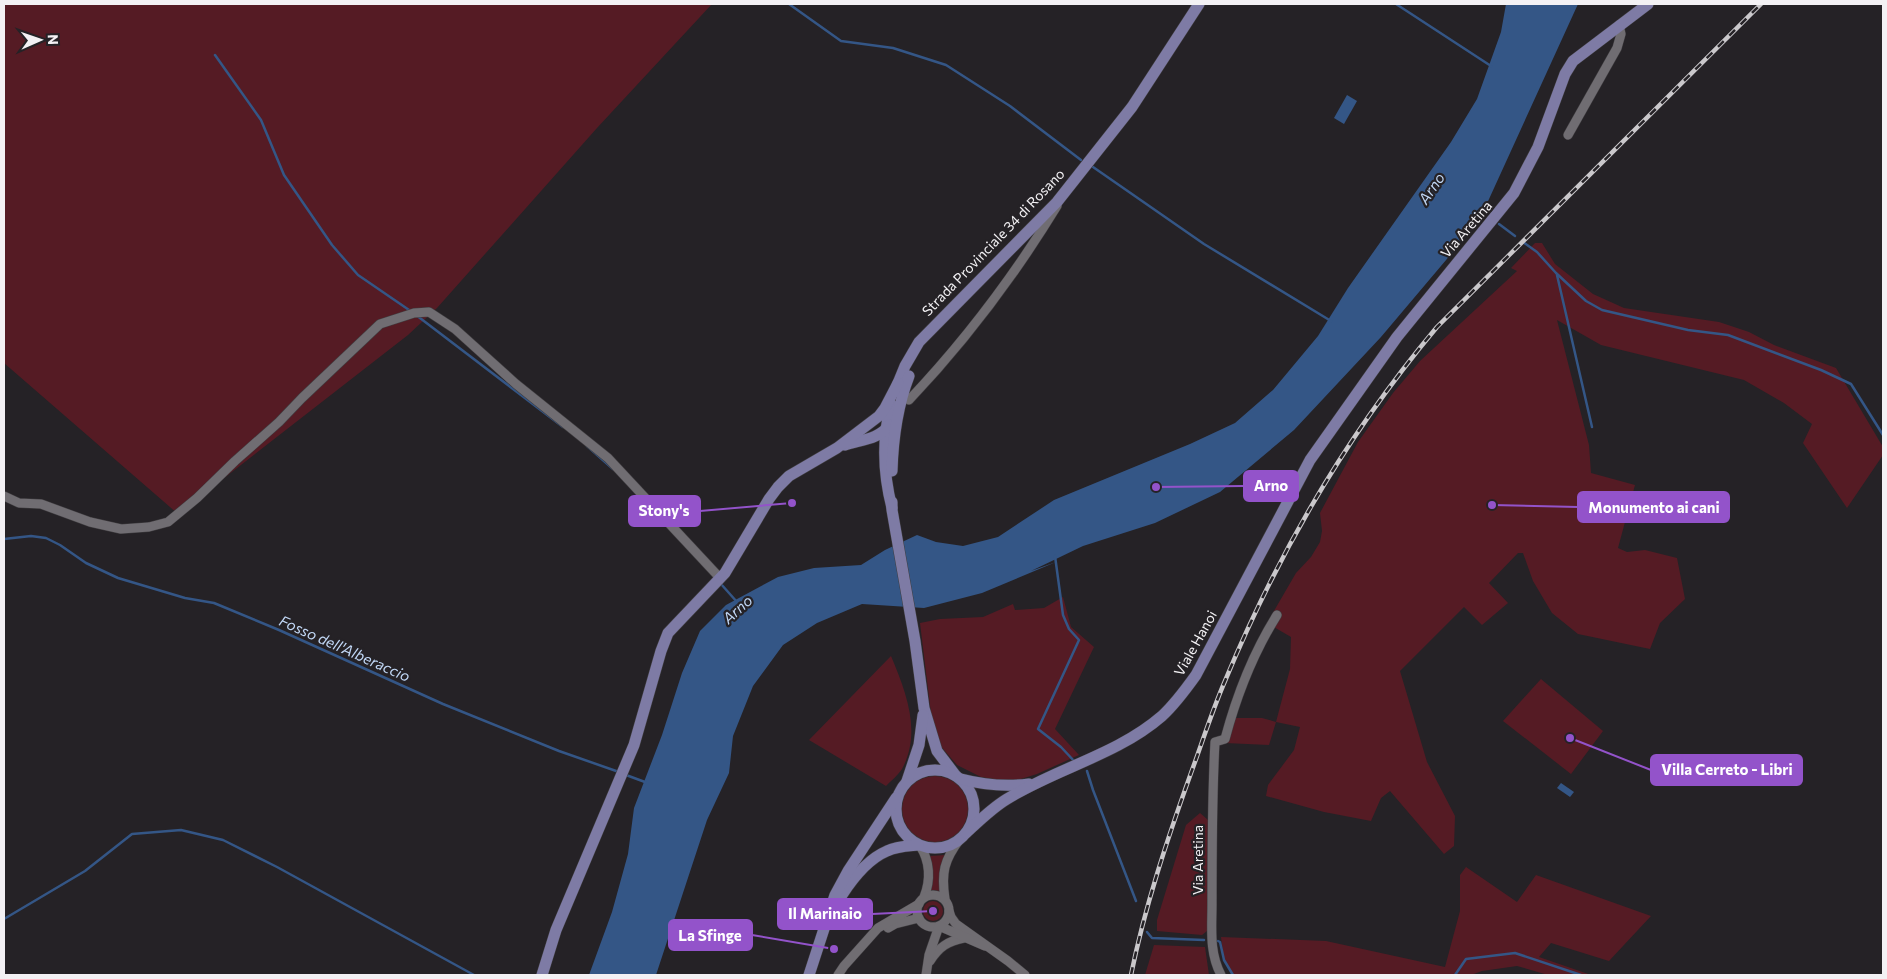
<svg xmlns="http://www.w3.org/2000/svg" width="1887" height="979" viewBox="0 0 1887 979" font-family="Commissioner,sans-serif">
	<rect width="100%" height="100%" fill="#252226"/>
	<g fill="#551b24">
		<polygon points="4,4 712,4 597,128 437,308 408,335 178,514 4,363"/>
		<polygon points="1535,243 1542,243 1555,264 1593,294 1624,308 1719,322 1749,332 1774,345 1836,368 1883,447 1883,455 1847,508 1803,443 1812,424 1784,403 1744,380 1601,345 1557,320 1589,445 1591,473 1635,485 1618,548 1627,552 1645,550 1677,558 1685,599 1660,623 1650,649 1578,634 1552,613 1533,581 1523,553 1518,553 1489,583 1508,603 1482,625 1464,607 1400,671 1427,762 1455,816 1454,846 1444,854 1390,791 1381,798 1371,821 1324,812 1266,796 1268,785 1294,750 1300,727 1276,722 1269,745 1225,743 1232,718 1262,718 1276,722 1290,669 1291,637 1267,623 1296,573 1311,557 1320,542 1322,531 1320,513 1358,442 1393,393 1420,361 1517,271 1511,268"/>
		<polygon points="1063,597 1071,627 1094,647 1055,729 1079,755 1037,774 1011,782 981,777 957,765 938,743 931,714 920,623 940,619 983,617 1013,604 1015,610 1044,608"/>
		<path d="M891,656c15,36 31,76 11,113 -4,6 -11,12 -16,17l-77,-46z"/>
		<polygon points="1541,679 1603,731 1571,774 1503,721"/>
		<circle cx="935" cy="809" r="33"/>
		<polygon points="1200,813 1208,820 1207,931 1202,935 1157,931 1157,920 1186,825"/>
		<polygon points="946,855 940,891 931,890 929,856"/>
		<polygon points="1466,867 1517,902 1536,875 1651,916 1609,961 1551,943 1539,957 1591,975 1548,975 1517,966 1482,971 1471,975 1233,975 1224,960 1221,937 1326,941 1445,967 1460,911 1460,875"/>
		<circle cx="933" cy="911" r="10"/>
		<polygon points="1154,945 1205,947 1209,975 1145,975"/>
	</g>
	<g fill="#345686">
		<polygon points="1506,4 1578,4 1479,221 1381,337 1294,430 1220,492 1155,523 1083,546 1031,571 1056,562 982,593 924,608 862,604 817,623 783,645 753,686 733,736 729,773 707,820 656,975 589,975 612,912 628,854 634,808 662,735 682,673 700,631 726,605 778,577 814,568 861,565 885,550 917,535 936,542 963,546 998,537 1054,500 1190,444 1235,423 1273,390 1318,336 1348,288 1451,142 1477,99 1501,32"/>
		<polygon points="1347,95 1357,101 1344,124 1334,118"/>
		<polygon points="1561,783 1574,792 1570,797 1557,788"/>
	</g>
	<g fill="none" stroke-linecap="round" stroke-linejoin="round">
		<g stroke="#345686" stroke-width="2.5">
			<polyline points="789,4 841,41 893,48 946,65 1010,106 1081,160"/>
			<polyline points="1396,4 1491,66"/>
			<polyline points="215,55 261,120 284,175 332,245 358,275 412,312"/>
			<polyline points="1093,167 1204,244 1331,321"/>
			<polyline points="1499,224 1515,236"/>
			<polyline points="1523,242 1537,252 1556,273 1586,301 1602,310 1688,330 1728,335 1821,370 1851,384 1883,435"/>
			<polyline points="1557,275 1592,427"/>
			<polyline points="416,315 563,427"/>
			<polyline points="587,446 613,469"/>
			<polyline points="4,539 31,536 46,538 60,545 86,563 118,578 185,598 214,603 279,630 443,704 559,751 619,772"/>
			<polyline points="1055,556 1063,615 1069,629 1079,640 1038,729 1061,747 1075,762"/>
			<polyline points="721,584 737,602"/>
			<polyline points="1087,771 1093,790 1136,901"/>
			<polyline points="626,775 645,782"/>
			<polyline points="4,919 85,871 132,834 181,830 223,840 277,867 474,975"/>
			<polyline points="1147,932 1152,938 1204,940"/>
			<polyline points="1218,941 1220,942 1224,960 1233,975"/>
			<polyline points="1455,975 1466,959 1515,953 1581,975"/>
		</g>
		<defs>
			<g id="minor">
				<polyline points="1568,135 1617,48 1621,34 1619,25"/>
				<path d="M909,400c56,-59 105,-124 148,-194"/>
				<polyline points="4,496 19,503 41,504 90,522 121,529 149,527 168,522 197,498 235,461 279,422 302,398 380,324 414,313 429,312 455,329 516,384 608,458 720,578"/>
				<path d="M920,846c10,15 11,34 4,51"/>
				<circle cx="933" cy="911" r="16"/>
				<path d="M945,899c-4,-26 -1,-39 15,-60"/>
				<polyline points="949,911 951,917 956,924 1008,961 1025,975"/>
				<polyline points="888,928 895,924 919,918"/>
				<path d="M930,961c9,-14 18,-20 34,-23"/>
				<polyline points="838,975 844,966 878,928 919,904"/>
				<polyline points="926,975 929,955 939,926 985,946"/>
				<path d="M1221,975c-12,-23 -9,-46 -9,-71 0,-54 0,-108 3,-162l10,-3c12,-45 27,-84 52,-124"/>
			</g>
			<g id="major">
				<polyline points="896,388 905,366 919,342 1057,202 1132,107 1199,4"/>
				<path d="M891,404c-9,34 -8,69 1,104"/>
				<path d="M845,445c15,-5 35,-6 44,-20"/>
				<path d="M892,471c1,-33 5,-64 17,-95"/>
				<polyline points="892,502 892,510 915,641 924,708 937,751 956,776"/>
				<circle cx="935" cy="809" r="39"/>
				<path d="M961,779c23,6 44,8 68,5"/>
				<polyline points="907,781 919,745 923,715"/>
				<path d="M966,833c13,-12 26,-25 41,-34 50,-31 110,-44 155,-83 13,-12 24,-27 34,-41l114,-215 87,-123 117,-144 24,-46 27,-73 8,-13 75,-57"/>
				<path d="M842,895c11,-17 26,-36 45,-44 10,-5 21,-5 31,-6"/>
				<polyline points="542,975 556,930 634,745 661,651 668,633 725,573 769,499 778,487 789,476 837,448 879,416 885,408 898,383"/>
				<polyline points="809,975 835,895 848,871 896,798"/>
			</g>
		</defs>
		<use href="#minor" stroke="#403e41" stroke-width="10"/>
		<use href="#major" stroke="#403e41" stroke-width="12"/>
		<use href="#minor" stroke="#706d72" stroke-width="9"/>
		<use href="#major" stroke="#7e7ba5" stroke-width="11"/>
		<defs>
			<path id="rail" d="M1131,975c14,-69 36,-135 60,-202 11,-30 21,-62 34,-92 53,-128 123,-248 212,-354l324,-323"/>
		</defs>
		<use href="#rail" stroke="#cac8cb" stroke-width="4.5"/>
		<use href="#rail" stroke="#252226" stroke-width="2.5" stroke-dasharray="8" stroke-linecap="butt"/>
	</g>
	<g text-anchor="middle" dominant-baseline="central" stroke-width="4.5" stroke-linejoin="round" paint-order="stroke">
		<g font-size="14" fill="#f3f1f4" stroke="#252226">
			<text transform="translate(1466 229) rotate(-49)">Via Aretina</text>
			<text transform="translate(993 242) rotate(-46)">Strada Provinciale 34 di Rosano</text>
			<text transform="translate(1195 643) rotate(-61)">Viale Hanoi</text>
			<text transform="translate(1197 860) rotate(-90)">Via Aretina</text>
		</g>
		<g font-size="15" font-style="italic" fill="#c1d7f5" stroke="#252226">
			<text transform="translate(1431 188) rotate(-56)">Arno</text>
			<text transform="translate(737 609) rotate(-42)">Arno</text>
			<text transform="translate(345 648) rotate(24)">Fosso dell'Alberaccio</text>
		</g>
	</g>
	<path fill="none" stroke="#9353ca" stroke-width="2" d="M1156 487L1244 486M1492 505L1578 507M792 503L700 511M1570 738L1651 770M933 911L872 914M834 949L752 935"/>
	<g fill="#9353ca" stroke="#252226" stroke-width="2">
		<circle cx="1156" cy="487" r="5"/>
		<circle cx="1492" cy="505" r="5"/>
		<circle cx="792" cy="503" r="5"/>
		<circle cx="1570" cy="738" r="5"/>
		<circle cx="933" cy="911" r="5"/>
		<circle cx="834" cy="949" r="5"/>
	</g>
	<g fill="#9353ca" stroke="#9353ca" stroke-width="2">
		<rect x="1244" y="471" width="54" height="30" rx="5"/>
		<rect x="1578" y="492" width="151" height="30" rx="5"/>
		<rect x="629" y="496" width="71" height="30" rx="5"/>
		<rect x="1651" y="755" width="151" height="30" rx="5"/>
		<rect x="778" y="899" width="94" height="30" rx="5"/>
		<rect x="669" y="920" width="83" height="30" rx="5"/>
	</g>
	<g font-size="15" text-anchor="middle" font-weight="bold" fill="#fff">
		<text x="1271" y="491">Arno</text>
		<text x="1654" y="513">Monumento ai cani</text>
		<text x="664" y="516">Stony's</text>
		<text x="1727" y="775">Villa Cerreto - Libri</text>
		<text x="825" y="919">Il Marinaio</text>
		<text x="710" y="941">La Sfinge</text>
	</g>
	<rect width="1887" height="979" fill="none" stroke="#f3f1f4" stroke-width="10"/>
	<g transform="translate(40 40) rotate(88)" stroke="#252226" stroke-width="4" paint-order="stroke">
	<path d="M0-4L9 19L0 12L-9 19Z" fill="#f3f1f4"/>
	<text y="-8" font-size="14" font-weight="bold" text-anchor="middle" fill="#f3f1f4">N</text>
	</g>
</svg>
